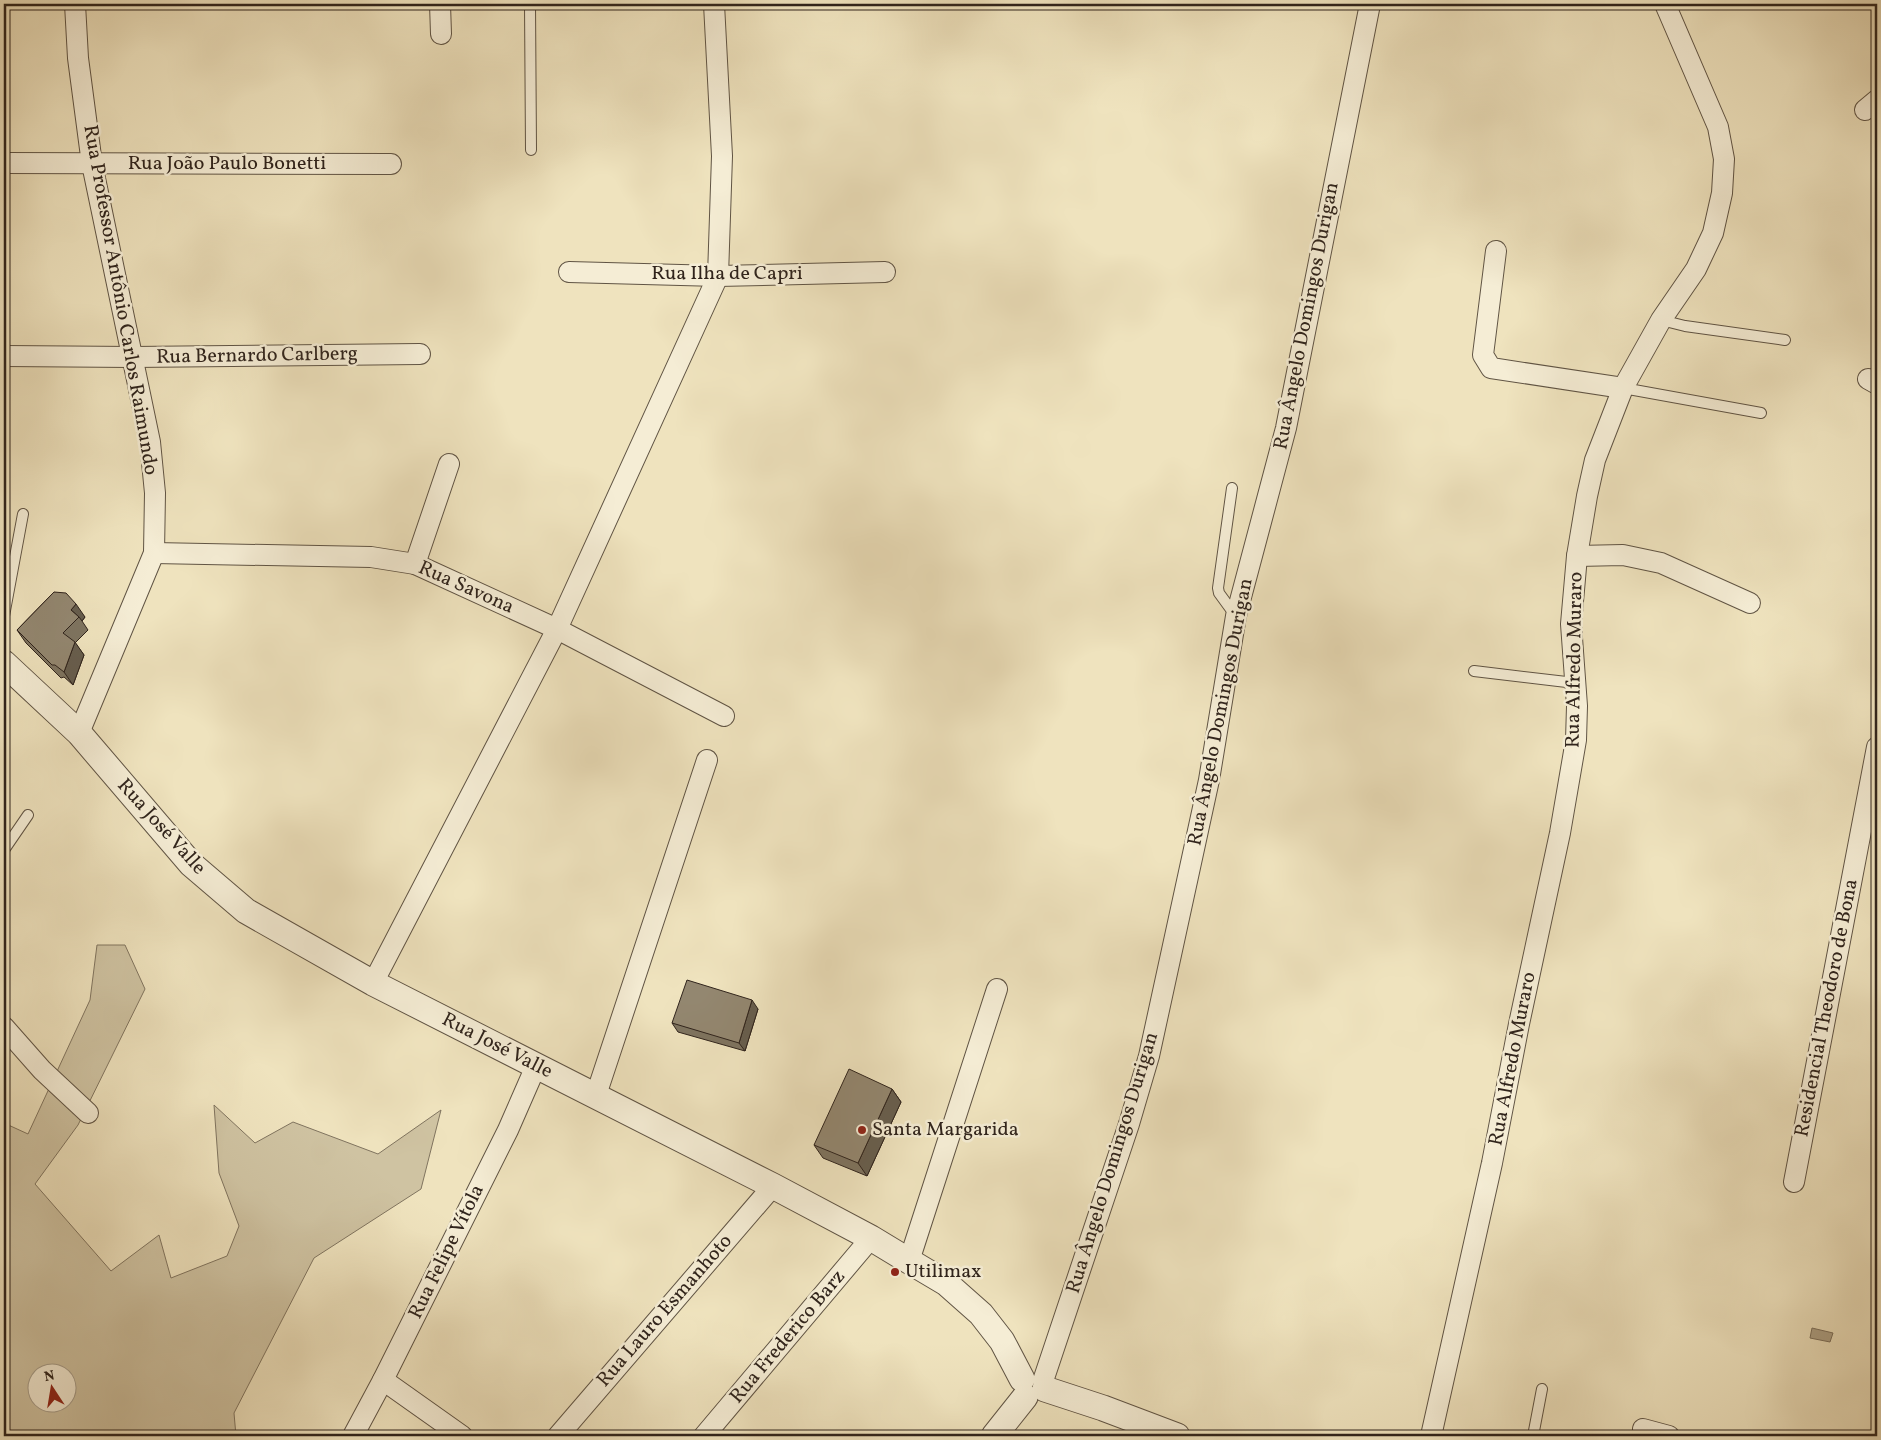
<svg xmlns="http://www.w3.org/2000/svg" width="1881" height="1440" viewBox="0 0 1881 1440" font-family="Vollkorn,serif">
	<rect width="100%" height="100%" fill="#efe3be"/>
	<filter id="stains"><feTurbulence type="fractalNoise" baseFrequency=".004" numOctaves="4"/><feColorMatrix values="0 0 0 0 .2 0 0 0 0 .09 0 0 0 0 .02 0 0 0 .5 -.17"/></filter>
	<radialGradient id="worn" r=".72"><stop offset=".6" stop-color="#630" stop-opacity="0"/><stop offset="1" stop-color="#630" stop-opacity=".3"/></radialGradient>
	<path fill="#cfc3a2" stroke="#80745f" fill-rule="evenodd" d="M97,945h28l20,44 -67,136 -43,59 76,87 48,-36 12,43 56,-22 12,-30 -20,-53 -5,-68 41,38 38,-21 85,32 63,-44 -20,79 -107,69 -80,155 2,23h-232v-313l24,11 62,-134zM38,1372h30v30h-30z"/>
	<polygon fill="#aea287" stroke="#7c705c" points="1812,1328 1833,1333 1830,1342 1810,1338"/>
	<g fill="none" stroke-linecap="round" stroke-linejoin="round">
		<defs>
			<g id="service">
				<polyline points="530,4 531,150"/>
				<polyline points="1661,320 1685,326 1785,340"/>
				<polyline points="1623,388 1761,413"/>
				<polyline points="1232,488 1218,588 1219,593 1235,615"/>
				<polyline points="4,616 23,514"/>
				<polyline points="1474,671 1575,683"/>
				<polyline points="4,850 28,815"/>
				<polyline points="1533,1436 1542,1389"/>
			</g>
			<g id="minor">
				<polyline points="75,4 78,58 92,164 150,442 155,493 154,553 79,733"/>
				<polyline points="440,4 441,34"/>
				<polyline points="1865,110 1877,100"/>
				<polyline points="4,163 391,164"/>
				<polyline points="1496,251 1483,355 1491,368 1623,388"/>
				<polyline points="569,272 718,276 885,272"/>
				<polyline points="4,356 133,357 420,354"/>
				<polyline points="1868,379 1877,384"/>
				<polyline points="154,553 371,557 415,564 557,629 724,716"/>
				<polyline points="1577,556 1623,555 1661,563 1750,603"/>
				<polyline points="415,564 449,464"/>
				<polyline points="373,983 557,629 718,276 722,156 714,4"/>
				<polyline points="4,1027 42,1070 88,1113"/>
				<polyline points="596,1095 707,760"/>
				<polyline points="1794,1182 1877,747"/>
				<polyline points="909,1261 997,989"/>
				<polyline points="383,1380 462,1436"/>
				<polyline points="1043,1381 1129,1124 1149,1056 1209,780 1236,616 1286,428 1370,4"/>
				<polyline points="1643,1429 1669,1436"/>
				<polyline points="353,1436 383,1380 508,1130 536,1066"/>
				<polyline points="558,1436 773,1186"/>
				<polyline points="704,1436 871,1238"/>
				<polyline points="1431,1436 1492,1163 1519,1024 1560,833 1576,740 1577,706 1571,624 1577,556 1587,496 1595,460 1623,388 1661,320 1696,269 1713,233 1722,193 1724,159 1718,127 1665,4"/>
			</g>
			<g id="tertiary">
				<polyline points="4,663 79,733 191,864 246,911 373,983 773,1186 871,1238 909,1261 946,1283 981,1314 1002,1341 1022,1379"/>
				<polyline points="1045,1389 1103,1408 1177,1436"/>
				<polyline points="994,1436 1025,1397"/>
			</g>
		</defs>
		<use href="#service" stroke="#605444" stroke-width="12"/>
		<use href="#minor" stroke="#605444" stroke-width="22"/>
		<use href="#tertiary" stroke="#605444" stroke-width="27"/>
		<use href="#service" stroke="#f5edd5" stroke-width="10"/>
		<use href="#minor" stroke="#f5edd5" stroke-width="20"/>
		<use href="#tertiary" stroke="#f5edd5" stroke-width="25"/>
	</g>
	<g fill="#7e7460" stroke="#30241c">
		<polygon points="54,592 85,617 82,621 88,630 75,643 84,655 73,685 64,677 61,678 26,643 17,630"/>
		<polygon points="758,1009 745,1051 678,1032 672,1023"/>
		<polygon points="892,1089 901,1102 867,1176 823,1158 814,1145"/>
	</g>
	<g fill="#675e4e" stroke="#30241c">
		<polygon points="76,604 85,617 82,621 79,617 71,610"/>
		<polygon points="75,642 84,655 73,685 64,672"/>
		<polygon points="752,1000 758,1009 745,1051 739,1043"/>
		<polygon points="892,1089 901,1102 867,1176 858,1163"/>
	</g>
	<g fill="#938770" stroke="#30241c">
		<polygon points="54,592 66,593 76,604 71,610 79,617 63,633 75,642 64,672 55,665 52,665 17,630"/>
		<polygon points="687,980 752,1000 739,1043 672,1023"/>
		<polygon points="849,1069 892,1089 858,1163 814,1145"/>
	</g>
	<g fill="#8f2418" stroke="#f5edd5" stroke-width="2">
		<circle cx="862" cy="1130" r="5"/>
		<circle cx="895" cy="1272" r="5"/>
	</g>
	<g text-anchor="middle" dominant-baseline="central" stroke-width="5" stroke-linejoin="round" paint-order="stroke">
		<g font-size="20" fill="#30241c" stroke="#f5edd5">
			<text x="227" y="164">Rua João Paulo Bonetti</text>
			<text x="727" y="274">Rua Ilha de Capri</text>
			<text transform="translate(120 300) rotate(80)">Rua Professor Antônio Carlos Raimundo</text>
			<text transform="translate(1307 316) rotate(-79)">Rua Ângelo Domingos Durigan</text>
			<text transform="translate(257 356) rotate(-1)">Rua Bernardo Carlberg</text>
			<text transform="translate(466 588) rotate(24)">Rua Savona</text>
			<text transform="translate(1575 660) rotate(-89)">Rua Alfredo Muraro</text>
			<text transform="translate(1221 712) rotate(-79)">Rua Ângelo Domingos Durigan</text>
			<text transform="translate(161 827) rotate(48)">Rua José Valle</text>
			<text transform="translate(1827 1008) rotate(-79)">Residencial Theodoro de Bona</text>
			<text transform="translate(497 1046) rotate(27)">Rua José Valle</text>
			<text transform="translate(1513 1059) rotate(-79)">Rua Alfredo Muraro</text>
			<text transform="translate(1113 1163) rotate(-73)">Rua Ângelo Domingos Durigan</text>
			<text transform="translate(447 1252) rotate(-64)">Rua Felipe Vítola</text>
			<text transform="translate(665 1311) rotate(-49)">Rua Lauro Esmanhoto</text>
			<text transform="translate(788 1337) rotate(-50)">Rua Frederico Barz</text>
		</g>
		<g font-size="20" fill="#30241c" stroke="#f5edd5" text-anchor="start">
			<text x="872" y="1130">Santa Margarida</text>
			<text x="905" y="1272">Utilimax</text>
		</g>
	</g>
	<rect width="1881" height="1440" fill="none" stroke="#efe3be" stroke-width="20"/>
	<rect x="5" y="5" width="1871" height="1430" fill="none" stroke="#30241c" stroke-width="2.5"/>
	<rect x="10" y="10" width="1861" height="1420" fill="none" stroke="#30241c"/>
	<g transform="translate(52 1388) rotate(348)"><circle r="24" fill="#f5edd5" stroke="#a69d8b"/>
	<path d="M0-4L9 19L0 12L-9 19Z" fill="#8f2418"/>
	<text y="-8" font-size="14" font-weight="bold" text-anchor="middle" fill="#30241c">N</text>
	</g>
	<rect width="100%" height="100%" filter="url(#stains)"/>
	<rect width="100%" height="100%" fill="url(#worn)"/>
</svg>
